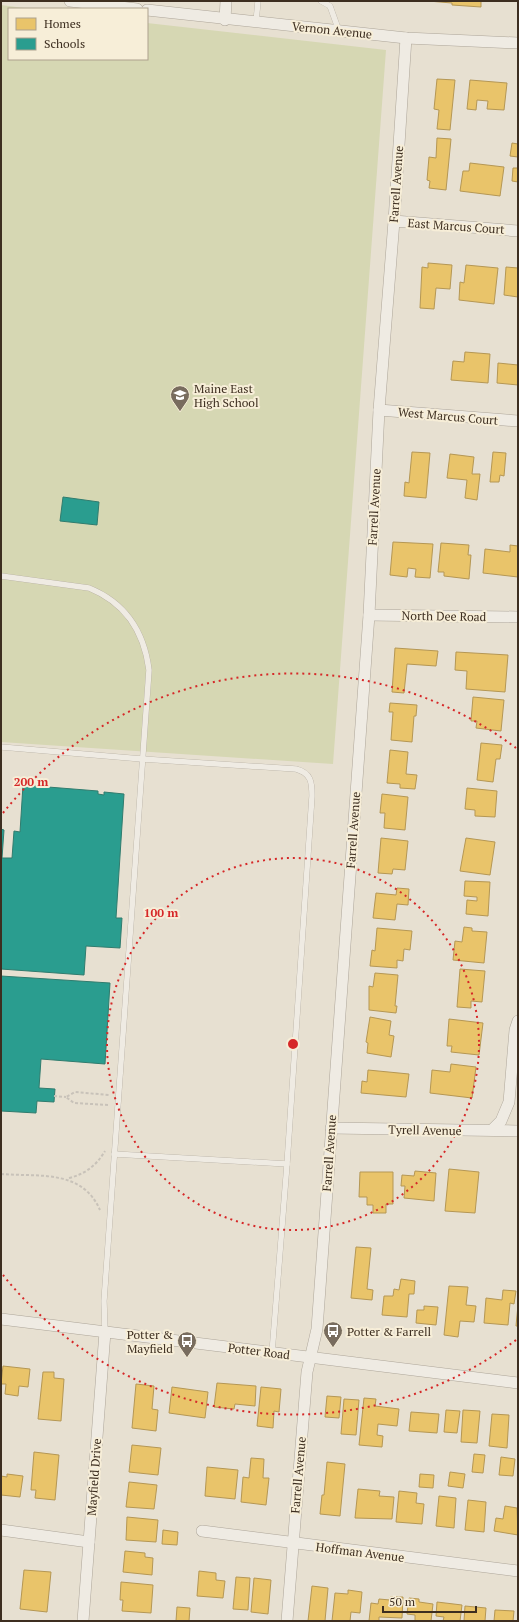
<svg xmlns="http://www.w3.org/2000/svg" width="519" height="1622" viewBox="0 0 519 1622" font-family="'PT Serif',serif">
	<rect width="100%" height="100%" fill="#e7e0d1"/>
	<polygon fill="#d6d7b3" points="1,5 32,9 9,9 9,59 147,59 147,23 386,50 333,764 1,742"/>
	<g fill="#e9c46a" stroke="#b59754">
		<polygon points="428,1 481,1 481,7 452,5 452,3"/>
		<polygon points="437,79 455,80 450,130 437,129 439,110 434,109"/>
		<polygon points="470,80 507,83 504,110 487,109 488,101 477,100 476,110 467,109"/>
		<polygon points="437,138 451,139 446,190 429,188 430,181 427,180 429,157 436,158"/>
		<polygon points="512,143 518,144 518,157 510,156"/>
		<polygon points="470,163 504,167 500,196 460,191 463,171 469,171"/>
		<polygon points="513,168 518,168 518,182 512,181"/>
		<polygon points="428,263 452,265 450,289 436,288 434,309 420,308 422,267 428,268"/>
		<polygon points="466,265 498,268 494,304 459,300 460,282 464,283"/>
		<polygon points="506,267 518,268 518,297 504,295"/>
		<polygon points="465,352 490,354 488,383 451,380 453,361 464,362"/>
		<polygon points="498,363 518,365 518,385 497,383"/>
		<polygon points="412,452 430,453 426,498 404,496 405,482 409,483"/>
		<polygon points="493,452 506,453 504,476 500,475 499,482 490,482"/>
		<polygon points="450,454 474,457 472,474 480,474 477,500 465,498 467,480 447,478"/>
		<polygon points="393,542 433,544 430,578 415,577 416,569 408,568 407,577 390,575"/>
		<polygon points="441,543 469,545 468,555 471,555 469,579 444,576 444,572 438,572"/>
		<polygon points="510,545 518,546 518,577 483,573 485,549 510,552"/>
		<polygon points="395,648 438,651 436,666 407,664 404,693 392,692"/>
		<polygon points="456,652 508,655 505,692 466,689 467,671 455,670"/>
		<polygon points="473,697 504,700 501,731 476,728 477,721 471,721"/>
		<polygon points="390,703 417,705 416,716 414,716 412,742 391,740 393,712 389,712"/>
		<polygon points="481,743 502,745 500,759 496,759 493,782 477,780"/>
		<polygon points="390,750 408,752 406,774 417,775 415,789 400,788 400,784 387,783"/>
		<polygon points="467,788 497,791 495,817 475,816 475,810 465,809"/>
		<polygon points="382,794 408,797 405,830 384,828 385,813 380,813"/>
		<polygon points="381,838 408,841 405,870 393,869 392,874 378,873"/>
		<polygon points="466,838 495,842 490,875 460,871"/>
		<polygon points="465,881 490,882 488,916 466,914 467,900 477,901 477,897 464,896"/>
		<polygon points="397,888 409,889 408,905 397,904 395,920 373,918 376,893 396,895"/>
		<polygon points="464,927 472,928 472,931 487,932 484,963 453,960 455,941 462,942"/>
		<polygon points="377,928 412,931 410,950 404,949 403,961 397,960 397,968 370,966 372,950 375,951"/>
		<polygon points="460,969 485,971 482,1002 471,1001 471,1008 457,1007"/>
		<polygon points="375,973 398,975 395,1006 397,1006 396,1013 369,1010 369,986 373,987"/>
		<polygon points="370,1017 391,1021 389,1035 394,1036 391,1057 367,1053 368,1043 366,1042"/>
		<polygon points="449,1019 483,1023 479,1055 451,1052 452,1046 447,1046"/>
		<polygon points="451,1064 476,1067 472,1098 430,1093 432,1070 450,1072"/>
		<polygon points="368,1070 409,1074 406,1097 361,1093 362,1081 367,1082"/>
		<polygon points="449,1169 479,1172 475,1213 445,1211"/>
		<polygon points="415,1171 436,1173 434,1201 404,1198 405,1186 401,1186 402,1175 414,1176"/>
		<polygon points="360,1172 393,1172 393,1204 386,1204 386,1213 373,1213 373,1205 367,1205 367,1197 359,1197"/>
		<polygon points="356,1247 371,1248 367,1289 373,1290 372,1300 351,1298"/>
		<polygon points="401,1279 415,1281 414,1294 409,1294 407,1317 382,1315 384,1296 393,1296 394,1289 399,1290"/>
		<polygon points="449,1286 468,1287 466,1305 476,1306 474,1322 460,1321 458,1337 444,1335"/>
		<polygon points="503,1290 516,1291 514,1304 510,1303 508,1325 484,1323 486,1298 502,1300"/>
		<polygon points="518,1305 518,1326 516,1326"/>
		<polygon points="424,1306 438,1307 436,1325 416,1323 417,1310 424,1310"/>
		<polygon points="3,1366 30,1369 28,1387 19,1386 18,1396 5,1394 6,1384 1,1384"/>
		<polygon points="43,1372 54,1372 54,1378 64,1379 61,1421 38,1419"/>
		<polygon points="217,1383 256,1386 255,1406 235,1404 234,1409 214,1407"/>
		<polygon points="136,1384 154,1386 152,1409 158,1410 156,1431 132,1428"/>
		<polygon points="172,1387 208,1392 205,1418 169,1413"/>
		<polygon points="261,1387 281,1389 279,1412 274,1411 273,1428 257,1426"/>
		<polygon points="327,1396 341,1397 339,1418 325,1417"/>
		<polygon points="364,1398 376,1399 375,1406 399,1409 397,1426 378,1424 377,1435 383,1436 382,1447 359,1445"/>
		<polygon points="344,1399 359,1400 356,1435 341,1434"/>
		<polygon points="446,1410 460,1411 457,1433 444,1432"/>
		<polygon points="463,1410 480,1411 477,1443 461,1442"/>
		<polygon points="411,1412 439,1414 437,1433 409,1431"/>
		<polygon points="492,1414 509,1415 507,1448 489,1446"/>
		<polygon points="132,1445 161,1448 158,1475 129,1472"/>
		<polygon points="34,1452 59,1455 55,1500 35,1498 36,1490 31,1490"/>
		<polygon points="474,1454 485,1455 483,1473 472,1472"/>
		<polygon points="501,1457 515,1459 513,1476 499,1475"/>
		<polygon points="251,1458 264,1459 263,1478 269,1478 266,1505 241,1502 243,1477 249,1478"/>
		<polygon points="327,1462 345,1464 340,1516 320,1514 322,1495 324,1495"/>
		<polygon points="207,1467 238,1470 235,1499 205,1496"/>
		<polygon points="450,1472 465,1474 463,1488 448,1486"/>
		<polygon points="7,1474 23,1476 20,1497 1,1495 1,1476 7,1477"/>
		<polygon points="420,1474 434,1475 433,1488 419,1487"/>
		<polygon points="129,1482 157,1485 154,1509 126,1507"/>
		<polygon points="358,1489 380,1491 379,1496 394,1497 392,1519 355,1518"/>
		<polygon points="399,1491 417,1493 416,1503 424,1504 422,1524 396,1522"/>
		<polygon points="439,1496 456,1498 454,1528 436,1526"/>
		<polygon points="468,1500 486,1502 484,1532 465,1530"/>
		<polygon points="505,1506 517,1508 518,1535 494,1531 496,1518 503,1519"/>
		<polygon points="127,1517 158,1520 156,1542 126,1540"/>
		<polygon points="163,1530 178,1532 177,1545 162,1544"/>
		<polygon points="125,1551 145,1553 145,1557 153,1558 152,1575 123,1572"/>
		<polygon points="24,1570 51,1572 47,1612 20,1609"/>
		<polygon points="199,1571 216,1573 216,1580 225,1581 223,1598 197,1596"/>
		<polygon points="236,1577 250,1578 248,1610 233,1609"/>
		<polygon points="254,1578 271,1580 268,1614 251,1612"/>
		<polygon points="121,1582 153,1585 151,1613 122,1611 123,1600 120,1600"/>
		<polygon points="312,1586 328,1588 325,1621 308,1621"/>
		<polygon points="348,1590 362,1592 360,1613 351,1612 350,1621 332,1621 335,1593 348,1594"/>
		<polygon points="390,1597 403,1597 402,1618 379,1617 379,1621 369,1621 371,1603 378,1604 379,1599 390,1600"/>
		<polygon points="409,1598 419,1599 419,1602 433,1604 431,1621 415,1621 415,1615 407,1614"/>
		<polygon points="437,1602 462,1605 460,1621 443,1621 444,1617 436,1616"/>
		<polygon points="465,1606 486,1608 485,1621 464,1621"/>
		<polygon points="177,1607 190,1608 189,1621 176,1621"/>
		<polygon points="495,1610 514,1611 513,1621 494,1621"/>
	</g>
	<g fill="#2a9d8f" stroke="#307c6e">
		<polygon points="63,497 99,502 97,525 60,521"/>
		<polygon points="23,785 98,791 98,794 104,795 104,792 124,794 116,918 122,918 120,948 86,946 84,975 1,969 1,829 4,830 2,858 12,858 14,831 20,832"/>
		<polygon points="1,976 110,983 105,1064 41,1059 39,1088 55,1089 54,1102 37,1101 36,1113 1,1111"/>
	</g>
	<g fill="none" stroke-linecap="round" stroke-linejoin="round">
		<defs>
			<g id="service">
				<polyline points="321,1 330,6 339,31"/>
				<polyline points="256,22 258,1"/>
				<path d="M1,576l88,12c37,15 55,43 60,82l-45,631 1,31"/>
				<path d="M1,747l141,12 154,10c15,4 16,13 16,27l-25,368 -15,189"/>
				<polyline points="114,1154 287,1164"/>
			</g>
			<g id="minor">
				<polyline points="70,1 137,9"/>
				<polyline points="147,10 406,38 518,43"/>
				<polyline points="225,20 226,1"/>
				<polyline points="394,221 518,231"/>
				<polyline points="379,410 518,421"/>
				<polyline points="369,615 518,617"/>
				<polyline points="331,1128 518,1131"/>
				<polyline points="492,1130 501,1121 509,1102 515,1030 518,1021"/>
				<polyline points="1,1319 518,1383"/>
				<polyline points="1,1530 89,1542"/>
				<polyline points="202,1531 518,1571"/>
				<polyline points="83,1621 105,1332"/>
				<polyline points="287,1621 307,1372 317,1329 369,615 379,410 394,221 406,38"/>
			</g>
		</defs>
		<use href="#service" stroke="#ada599" stroke-width="6"/>
		<use href="#minor" stroke="#ada599" stroke-width="12"/>
		<g stroke="#c8c2b9" stroke-width="2" stroke-dasharray="3 2" stroke-linecap="butt">
			<polyline points="54,1096 66,1097"/>
			<polyline points="108,1105 74,1103 66,1097 75,1092 109,1095"/>
			<path d="M1,1174c38,3 81,-5 99,36"/>
			<path d="M69,1178c16,-4 27,-12 36,-27"/>
		</g>
		<use href="#service" stroke="#efebe3" stroke-width="5.5"/>
		<use href="#minor" stroke="#efebe3" stroke-width="11"/>
	</g>
	<g fill="none" stroke="#d62828" stroke-width="2" stroke-dasharray="2 4">
		<circle cx="293" cy="1044" r="186"/>
		<path d="M516 1340A371 371 0 0 1 3 1275M3 813A371 371 0 0 1 516 748"/>
	</g>
	<defs>
		<symbol id="school-pin" viewBox="-11 -11 22 30"><path d="M0 17L-7.5 6A9.5 9.5 0 1 1 7.5 6Z" fill="#786c5e" stroke="#f7eed8"/><path d="M0-5L7-2L0 1L-7-2ZM-4 1L0 2.5L4 1V4Q0 6-4 4Z" fill="#fff"/></symbol>
		<symbol id="bus-pin" viewBox="-11 -11 22 30"><path d="M0 17L-7.5 6A9.5 9.5 0 1 1 7.5 6Z" fill="#786c5e" stroke="#f7eed8"/><path d="M-5-6H5V4H4V6H2V4H-2V6H-4V4H-5ZM-3.5-4V0h7V-4ZM-3.5 1.2v1.5H-2V1.2ZM2 1.2v1.5H3.5V1.2Z" fill="#fff"/></symbol>
	</defs>
	<g fill-rule="evenodd">
		<use href="#school-pin" x="169" y="384" width="22" height="30"/>
		<use href="#bus-pin" x="322" y="1320" width="22" height="30"/>
		<use href="#bus-pin" x="176" y="1330" width="22" height="30"/>
	</g>
	<g text-anchor="middle" dominant-baseline="central" stroke-width="4" stroke-linejoin="round" paint-order="stroke">
		<g font-size="12" fill="#3d2e20" stroke="#f7eed8">
			<text transform="translate(332 30) rotate(6)">Vernon Avenue</text>
			<text transform="translate(396 184) rotate(-86)">Farrell Avenue</text>
			<text transform="translate(456 226) rotate(4)">East Marcus Court</text>
			<text transform="translate(448 416) rotate(5)">West Marcus Court</text>
			<text transform="translate(374 507) rotate(-87)">Farrell Avenue</text>
			<text transform="translate(444 616) rotate(1)">North Dee Road</text>
			<text transform="translate(353 830) rotate(-86)">Farrell Avenue</text>
			<text transform="translate(425 1130) rotate(1)">Tyrell Avenue</text>
			<text transform="translate(329 1153) rotate(-86)">Farrell Avenue</text>
			<text transform="translate(259 1351) rotate(7)">Potter Road</text>
			<text transform="translate(298 1475) rotate(-85)">Farrell Avenue</text>
			<text transform="translate(94 1477) rotate(-86)">Mayfield Drive</text>
			<text transform="translate(360 1552) rotate(7)">Hoffman Avenue</text>
		</g>
		<g font-size="12" fill="#3d2e20" stroke="#f7eed8" text-anchor="start">
			<text x="194" y="388">Maine East<tspan x="194" dy="14">High School</tspan></text>
			<text x="347" y="1331">Potter &amp; Farrell</text>
			<text x="173" y="1334" text-anchor="end">Potter &amp;<tspan x="173" dy="14">Mayfield</tspan></text>
		</g>
	</g>
	<circle cx="293" cy="1044" r="6" fill="#d62828" stroke="#f7eed8" stroke-width="2"/>
	<g font-size="12" text-anchor="middle" font-weight="bold" fill="#d62828" stroke="#f7eed8" stroke-width="4" stroke-linejoin="round" paint-order="stroke">
		<text x="31" y="786">200 m</text>
		<text x="161" y="917">100 m</text>
	</g>
	<rect width="519" height="1622" fill="none" stroke="#3d2e20" stroke-width="4"/>
	<rect x="8" y="8" width="140" height="52" fill="#f7eed8" stroke="#ada18e"/>
	<rect x="16" y="18" width="20" height="12" fill="#e9c46a" stroke="#ada18e"/>
	<text x="44" y="28" font-size="12" fill="#3d2e20">Homes</text>
	<rect x="16" y="38" width="20" height="12" fill="#2a9d8f" stroke="#ada18e"/>
	<text x="44" y="48" font-size="12" fill="#3d2e20">Schools</text>
	<path d="M383 1606v6h93v-6" fill="none" stroke="#3d2e20" stroke-width="2"/>
	<text x="389" y="1606" font-size="12" fill="#3d2e20" stroke="#f7eed8" stroke-width="3" paint-order="stroke">50 m</text>
</svg>
